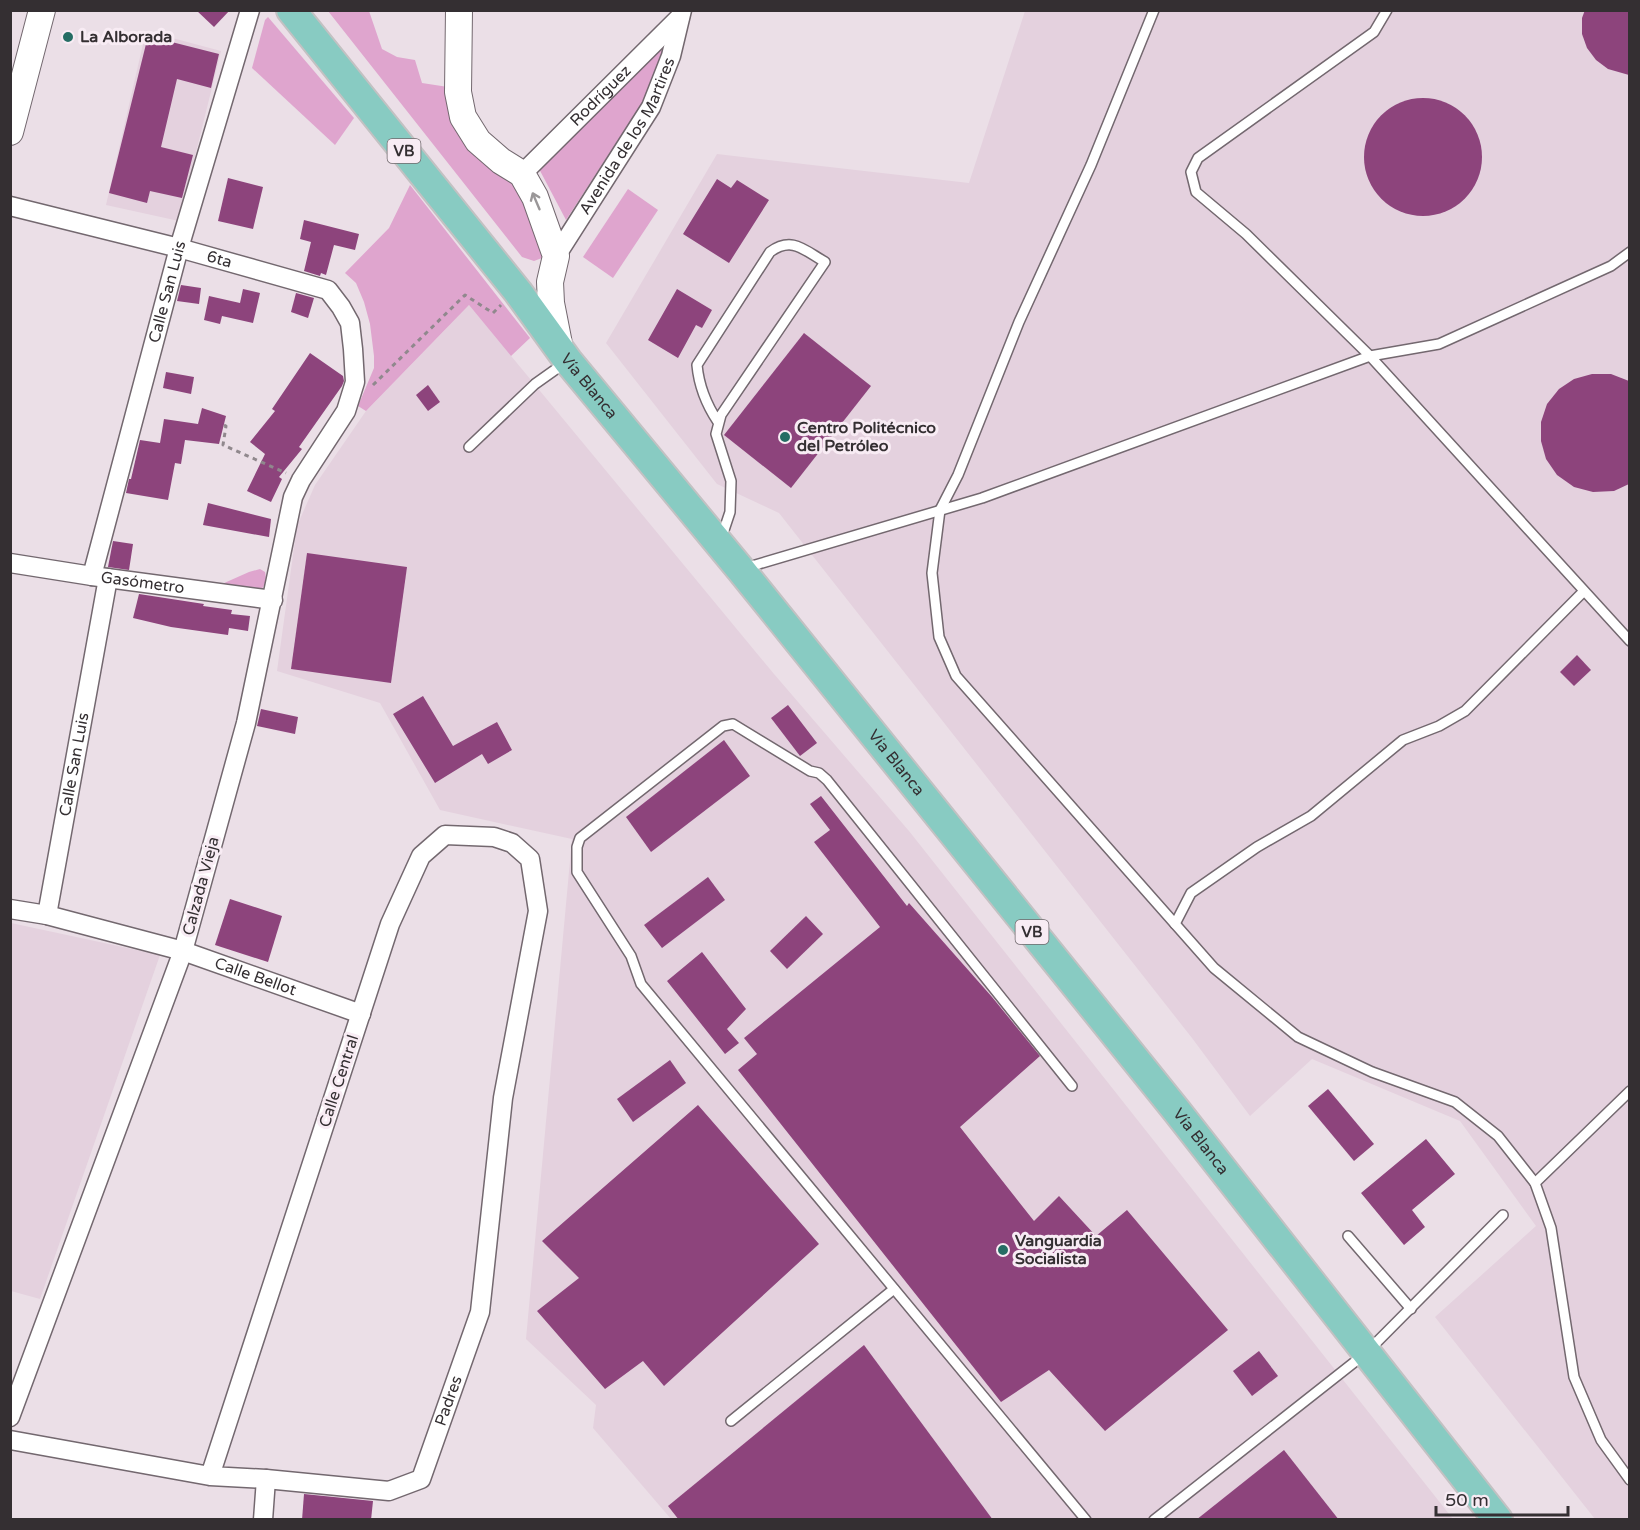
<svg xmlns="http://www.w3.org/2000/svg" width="1640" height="1530" viewBox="0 0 1640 1530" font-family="'Varela Round',sans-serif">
	<rect width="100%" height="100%" fill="#ebdfe7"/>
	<g fill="#e4d1de">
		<polygon points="1025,11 1629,11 1629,1519 1595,1519 1435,1317 1536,1226 1460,1121 1312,1059 1250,1116 1192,1038 779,513 717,484 606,343 717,154 969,183"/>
		<polygon points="146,31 221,51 179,221 106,205"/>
		<polygon points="469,305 774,674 909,831 1453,1519 671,1519 593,1428 596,1405 526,1339 572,839 440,810 380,703 277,671 297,526 315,485 366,411"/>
		<polygon points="11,923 160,955 40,1299 11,1291"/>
	</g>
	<g fill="#dfa5ce">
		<polygon points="328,11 369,11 382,49 397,57 415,60 422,83 448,87 514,178 543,247 542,258 534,261 522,257"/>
		<polygon points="268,17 354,118 335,145 252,68 265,20"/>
		<polygon points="671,34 650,91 566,220 537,165"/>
		<polygon points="410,185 530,338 511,356 469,305 366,411 358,406 374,368 374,356 370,324 364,302 356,283 345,273 389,228"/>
		<polygon points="628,189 658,210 613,278 583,257"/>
		<path d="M260,569l5,3c2,9 0,14 -6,20l-37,-8 27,-12z"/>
	</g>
	<g fill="#8d447c">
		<polygon points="196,10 230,10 214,27"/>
		<polygon points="1585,10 1629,10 1629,75 1608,69 1596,60 1587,48 1582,34 1582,18"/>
		<polygon points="148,36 219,54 211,88 177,79 161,147 193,155 182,198 150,191 147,203 109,193"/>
		<circle cx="1423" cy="157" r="59"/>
		<polygon points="228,178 263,187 253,229 218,221"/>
		<polygon points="717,179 731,188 737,180 769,200 729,263 683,234"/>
		<polygon points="304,220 359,234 355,250 334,245 326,275 321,273 320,276 304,271 311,242 300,239"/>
		<polygon points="181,285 201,288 199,304 177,301"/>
		<polygon points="243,289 260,293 253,323 222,316 220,324 204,320 209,296 240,303"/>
		<polygon points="677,289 712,310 702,328 696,325 678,358 648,340"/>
		<polygon points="296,293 314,298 308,318 291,312"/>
		<polygon points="804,333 871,386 791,488 724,435"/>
		<polygon points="310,353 343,376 344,381 342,386 299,447 302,449 279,477 282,479 271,502 247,491 265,454 250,442 275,411 272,409"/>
		<polygon points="166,372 194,377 191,394 163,388"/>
		<polygon points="1592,374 1611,374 1629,381 1629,484 1614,491 1593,492 1574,487 1557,475 1546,459 1541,441 1541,422 1547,404 1559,389 1574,379"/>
		<polygon points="428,385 440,402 428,411 416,395"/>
		<polygon points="202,408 226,416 219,444 185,440 181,464 175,463 168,500 126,493 129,479 131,479 140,440 160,443 164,419 198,424"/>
		<polygon points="208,503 271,519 269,537 203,525"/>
		<polygon points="113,541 133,544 129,570 108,567"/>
		<polygon points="307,553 407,567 391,683 291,669"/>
		<polygon points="139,594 204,604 203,606 232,610 231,614 250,616 248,631 229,628 228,635 171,627 133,618"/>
		<polygon points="1577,655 1591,670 1574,686 1560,672"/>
		<polygon points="423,696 453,746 497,722 512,750 488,764 482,754 435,783 393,714"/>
		<polygon points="788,705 817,743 800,756 771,718"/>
		<polygon points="261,709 298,717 295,734 257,726"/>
		<polygon points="724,740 750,776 651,852 626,817"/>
		<polygon points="821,796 907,906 909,903 992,997 1040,1056 960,1127 1034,1221 1059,1196 1096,1236 1127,1210 1228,1330 1105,1431 1049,1370 1001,1402 738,1070 757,1054 744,1038 880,927 814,842 830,830 810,804"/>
		<polygon points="708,877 725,900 662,948 644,925"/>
		<polygon points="230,899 282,916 268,962 215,945"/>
		<polygon points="806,916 823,934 787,969 770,951"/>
		<polygon points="702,952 746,1009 727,1029 739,1043 725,1054 667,981"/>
		<polygon points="670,1060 686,1083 633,1122 617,1099"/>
		<polygon points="1328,1089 1374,1144 1354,1161 1308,1106"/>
		<polygon points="698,1105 819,1244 664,1386 643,1361 605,1389 537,1311 579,1278 542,1241"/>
		<polygon points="1426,1139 1455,1174 1412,1210 1425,1227 1404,1245 1361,1193"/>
		<polygon points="864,1345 993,1520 679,1520 668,1506"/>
		<polygon points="1259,1351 1278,1376 1252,1396 1233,1371"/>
		<polygon points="1284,1450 1339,1520 1196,1520"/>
		<polygon points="304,1494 373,1501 371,1520 302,1520"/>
	</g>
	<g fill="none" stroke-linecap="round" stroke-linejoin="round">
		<defs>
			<g id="lane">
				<polyline points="1154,10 1091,165 1019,322 958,475 940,510 932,573 939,637 956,676 1214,968 1298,1037 1372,1072 1455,1102 1498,1136 1535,1183 1551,1228 1574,1377 1601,1440 1630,1480"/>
				<polyline points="1387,10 1374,32 1198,158 1191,172 1196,192 1246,234 1370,356 1630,641"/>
				<path d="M718,422c-12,-18 -19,-35 -21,-57l73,-113c22,-16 34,-2 55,10l-104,153 -5,19 15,47 -1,31 -9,27"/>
				<polyline points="469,447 535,384 566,362"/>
				<polyline points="745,568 982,498 1370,356 1439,344 1611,266 1630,252"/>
				<polyline points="1175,924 1191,893 1257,847 1311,816 1403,740 1439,726 1465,711 1583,592"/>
				<polyline points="1072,1086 827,780 819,773 810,771 733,724 723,726 580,838 577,847 577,872 631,956 641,984 1086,1520"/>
				<polyline points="1535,1183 1630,1091"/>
				<polyline points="1348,1236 1411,1309"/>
				<polyline points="731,1421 894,1289"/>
				<polyline points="1154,1520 1366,1353 1503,1215"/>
			</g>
			<g id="street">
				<path id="s1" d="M522,174l158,-157"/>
				<path id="s2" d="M10,206l169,42 149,42 13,17 9,16 3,26 2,33 -9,29 -45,69 -8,17 -47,226 -63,228 -173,466"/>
				<path id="s3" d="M556,256l95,-149 20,-51 11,-46"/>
				<path id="s4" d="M10,563l82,13 181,24"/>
				<path id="s5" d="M92,576l87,-328 71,-238"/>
				<path id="s6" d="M10,909l37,6 136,36 178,63"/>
				<path id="s7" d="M47,915l61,-337"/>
				<path id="s8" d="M10,1440l200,36 56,3 123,12 32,-12 59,-167 23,-214 35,-187 -8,-52 -18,-16 -18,-6 -49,-2 -24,21 -31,68 -180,552"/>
				<polyline points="263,1520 266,1479"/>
			</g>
			<g id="secondary">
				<polyline points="459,10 458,92 463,117 478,141 501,161 522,174 535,197 556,256 550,282 551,303 560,349"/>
				<polyline points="10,132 42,10"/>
			</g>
			<g id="primary">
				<path id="s9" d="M291,10l227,282 50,69 173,209 435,540 322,410"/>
			</g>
		</defs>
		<use href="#lane" stroke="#73686f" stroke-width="12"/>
		<use href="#street" stroke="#73686f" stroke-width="21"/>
		<use href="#secondary" stroke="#73686f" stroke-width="28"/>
		<use href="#primary" stroke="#c2c1c2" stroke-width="32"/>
		<g stroke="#90888d" stroke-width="3" stroke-dasharray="4.5 4.5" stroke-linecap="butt">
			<polyline points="373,385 465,295 493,313 501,305"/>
			<polyline points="224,425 226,426 223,445 286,473"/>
		</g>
		<use href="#lane" stroke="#fff" stroke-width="9"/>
		<use href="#street" stroke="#fff" stroke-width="18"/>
		<use href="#secondary" stroke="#fff" stroke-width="26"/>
		<use href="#primary" stroke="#88cbc2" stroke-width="28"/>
	</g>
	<defs><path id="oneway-shaft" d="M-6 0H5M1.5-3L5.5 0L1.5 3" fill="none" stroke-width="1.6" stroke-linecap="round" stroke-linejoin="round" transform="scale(1.5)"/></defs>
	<use stroke="#9a9798" href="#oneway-shaft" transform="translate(536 201) rotate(-113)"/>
	<g fill="#256d64" stroke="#f8ecf4" stroke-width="2">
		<circle cx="68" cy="37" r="6"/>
		<circle cx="785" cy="437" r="6"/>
		<circle cx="1003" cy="1250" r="6"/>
	</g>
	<g text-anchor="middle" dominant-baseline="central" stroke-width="6" stroke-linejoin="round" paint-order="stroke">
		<g fill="#f8ecf4" stroke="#6f686c" stroke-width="1.5">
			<rect x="387.5" y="139" width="33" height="24" rx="4.5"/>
			<rect x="1015.5" y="920" width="33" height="24" rx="4.5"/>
		</g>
		<g font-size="15" font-weight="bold" fill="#342f32">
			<text x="404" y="151">VB</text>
			<text x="1032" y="932">VB</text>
		</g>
		<g font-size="16" font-weight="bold" fill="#342f32" stroke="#f8ecf4" text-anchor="start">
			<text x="80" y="37">La Alborada</text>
			<text x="797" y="428">Centro Politécnico<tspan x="797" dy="18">del Petróleo</tspan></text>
			<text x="1015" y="1241">Vanguardia<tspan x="1015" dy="18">Socialista</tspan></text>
		</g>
		<g font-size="16" fill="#342f32" stroke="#f8ecf4">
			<text stroke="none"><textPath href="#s1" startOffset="111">Rodríguez</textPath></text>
			<text stroke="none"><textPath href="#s3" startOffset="140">Avenida de los Martires</textPath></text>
			<text stroke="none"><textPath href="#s2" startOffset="216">6ta</textPath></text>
			<text stroke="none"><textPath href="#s5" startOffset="294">Calle San Luis</textPath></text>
			<text stroke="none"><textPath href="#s9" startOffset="480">Vía Blanca</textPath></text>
			<text stroke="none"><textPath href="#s4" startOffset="134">Gasómetro</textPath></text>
			<text stroke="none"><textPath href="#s9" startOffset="966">Vía Blanca</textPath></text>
			<text stroke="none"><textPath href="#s7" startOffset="153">Calle San Luis</textPath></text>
			<text transform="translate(201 886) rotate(-75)">Calzada Vieja</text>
			<text stroke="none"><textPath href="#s6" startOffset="255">Calle Bellot</textPath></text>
			<text transform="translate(339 1081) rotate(-72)">Calle Central</text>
			<text stroke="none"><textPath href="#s9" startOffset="1452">Vía Blanca</textPath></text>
			<text stroke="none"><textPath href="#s8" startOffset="500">Padres</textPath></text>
		</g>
	</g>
	<rect width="1640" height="1530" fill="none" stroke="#342f32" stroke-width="24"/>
	<path d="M1436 1506v9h132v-9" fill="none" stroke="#342f32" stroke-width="3"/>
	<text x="1445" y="1506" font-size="18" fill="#342f32" stroke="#f8ecf4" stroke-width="4.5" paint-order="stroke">50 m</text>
</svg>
